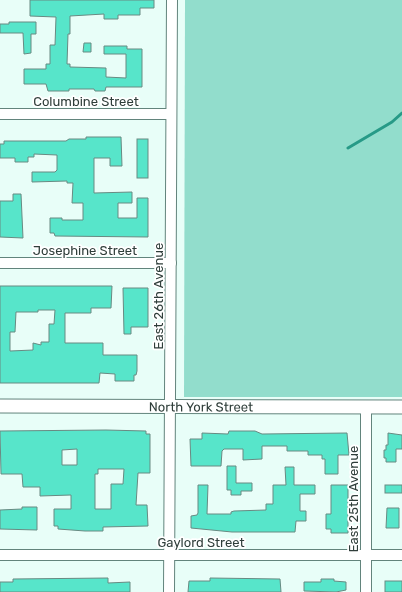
<svg xmlns="http://www.w3.org/2000/svg" width="402" height="592" viewBox="0 0 402 592" font-family="Rubik,sans-serif">
	<rect width="100%" height="100%" fill="#e8fef8"/>
	<polygon fill="#92ddcc" points="185,0 402,0 402,397 184,397"/>
	<g fill="none" stroke-linecap="round" stroke-linejoin="round">
		<polyline stroke="#279a87" stroke-width="3" points="348,148 392,122 402,113"/>
	</g>
	<g fill="#57e5ca" stroke="#688a82" fill-rule="evenodd">
		<polygon points="30,0 154,0 154,8 140,8 140,15 118,15 118,19 104,19 104,14 70,16 70,34 68,34 67,64 70,64 70,67 106,68 106,77 126,78 126,54 104,54 104,46 127,46 127,49 142,49 142,87 106,87 105,91 95,91 94,89 69,89 69,91 48,91 46,84 24,84 24,69 46,69 46,64 50,64 50,45 55,45 56,17 30,16"/>
		<polygon points="9,22 36,22 36,34 31,34 31,53 24,54 23,33 0,33 0,24 9,24"/>
		<polygon points="84,43 91,43 91,52 83,52"/>
		<polygon points="86,137 121,137 122,166 110,166 110,158 94,158 94,193 132,192 132,203 118,203 118,218 137,218 137,198 148,198 148,237 55,236 54,233 50,233 50,218 62,218 62,220 83,220 83,203 72,203 73,183 67,183 67,181 32,182 32,172 55,172 57,170 57,155 34,154 34,157 28,157 28,162 15,162 15,158 0,158 0,144 4,144 4,141 66,141 69,139 86,139"/>
		<rect x="137" y="139" width="11" height="39"/>
		<polygon points="13,194 21,194 23,238 0,237 0,201 13,201"/>
		<path d="M0,286h112l-1,22h-20v5h-26v30h38v12h34v16l-1,4h-2v6h-19v-7l-15,-1 -1,10h-99zM38,310h17l-1,14h-5v18h-8v3l-8,-2v7l-23,1v-19h5l1,-20h22z"/>
		<polygon points="123,288 148,288 148,327 131,327 131,334 124,334"/>
		<path d="M106,430l40,1v3h4v39h-12l-2,32h11l1,21 -45,1v4h-18l-27,-2v-3h-4v-17h17v-14l-31,1v-9h-17l-1,-13h-21l-1,-43zM77,449v16h-15v-15zM98,469h26l-1,15h-12v25h-16v-35h3z"/>
		<polygon points="229,431 255,431 262,434 347,433 349,455 338,455 338,474 325,474 325,459 322,459 322,455 308,455 308,451 287,451 287,446 262,446 262,459 243,460 243,449 224,449 222,451 221,466 191,466 190,439 202,439 202,433 228,434"/>
		<polygon points="388,433 402,435 402,449 396,449 396,462 386,462 386,458 384,458 384,450 386,450 386,445 388,445"/>
		<polygon points="227,466 236,466 236,483 252,483 252,491 241,491 241,495 231,495 231,490 227,490"/>
		<polygon points="285,467 294,467 294,485 315,485 315,494 300,494 300,511 306,511 306,521 296,521 295,532 232,532 191,528 191,516 197,515 198,513 198,485 208,485 207,514 231,514 231,512 234,511 266,510 266,504 273,504 273,485 286,485"/>
		<polygon points="331,485 348,485 348,533 331,533 331,529 326,529 326,514 331,514"/>
		<rect x="385" y="485" width="17" height="8"/>
		<polygon points="22,507 37,507 37,530 0,529 0,510 22,509"/>
		<polygon points="387,508 399,508 399,528 386,528"/>
		<polygon points="108,578 108,583 130,582 130,592 0,592 0,582 13,582 13,579"/>
		<polygon points="210,578 280,579 281,592 188,592 189,581 210,581"/>
		<polygon points="321,579 334,579 334,581 346,582 346,590 336,592 304,591 304,582 321,582"/>
		<rect x="385" y="581" width="17" height="11"/>
	</g>
	<g fill="none" stroke-linecap="round" stroke-linejoin="round">
		<defs>
			<g id="minor">
				<polyline points="0,114 171,114"/>
				<polyline points="0,263 171,263"/>
				<polyline points="0,555 402,555"/>
				<polyline points="169,592 172,0"/>
				<polyline points="366,592 366,407"/>
			</g>
			<g id="major">
				<path id="s1" d="M0,406l402,1"/>
			</g>
		</defs>
		<use href="#minor" stroke="#62847c" stroke-width="12"/>
		<use href="#major" stroke="#62847c" stroke-width="15"/>
		<use href="#minor" stroke="#fff" stroke-width="10"/>
		<use href="#major" stroke="#fff" stroke-width="13"/>
	</g>
	<g text-anchor="middle" dominant-baseline="central" stroke-width="3.5" stroke-linejoin="round" paint-order="stroke">
		<g font-size="13" fill="#2f3e3a" stroke="#fff">
			<text x="86" y="101">Columbine Street</text>
			<text x="85" y="250">Josephine Street</text>
			<text transform="translate(158 296) rotate(-90)">East 26th Avenue</text>
			<text stroke="none"><textPath href="#s1" startOffset="201">North York Street</textPath></text>
			<text transform="translate(353 499) rotate(-90)">East 25th Avenue</text>
			<text x="201" y="542">Gaylord Street</text>
		</g>
	</g>
</svg>
